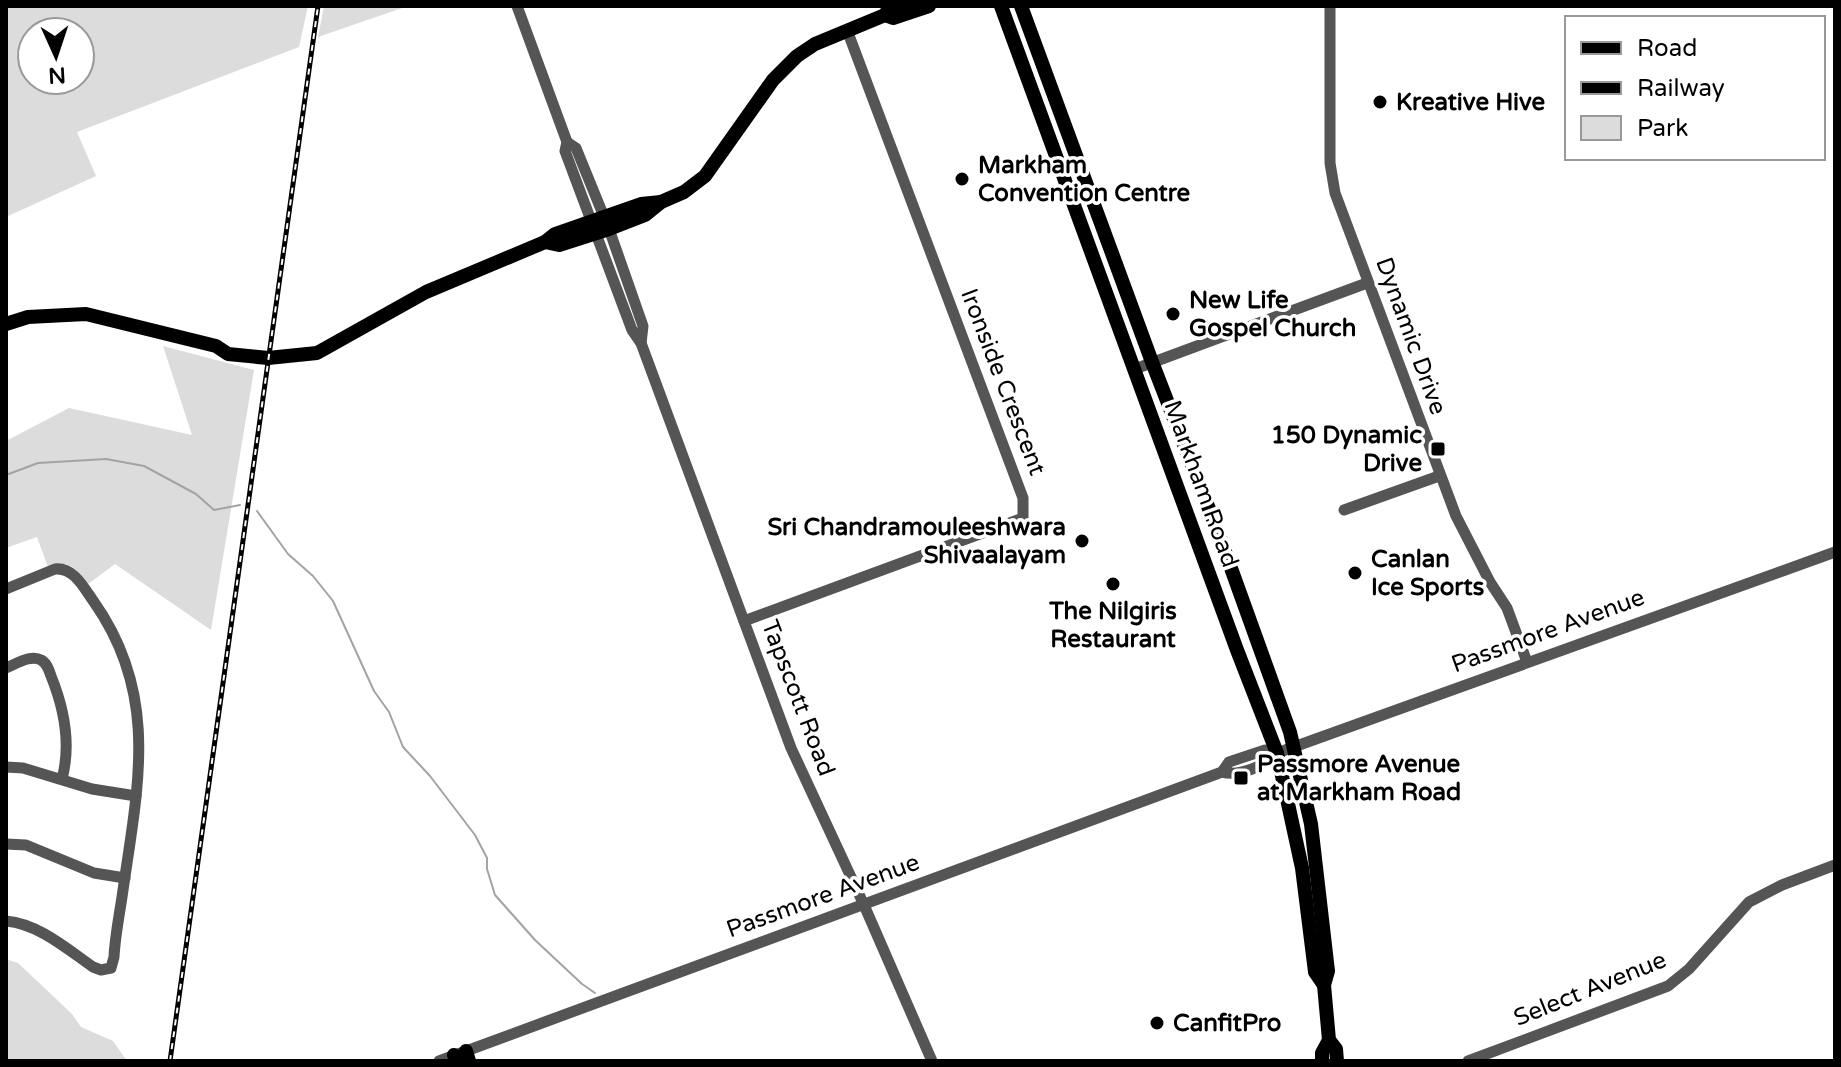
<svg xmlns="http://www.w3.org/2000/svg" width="1841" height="1067" viewBox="0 0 1841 1067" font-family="'Varela Round',sans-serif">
	<rect width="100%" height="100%" fill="#fff"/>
	<g fill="#dcdcdc" fill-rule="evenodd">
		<path d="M6,6h302l-9,41 -222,85 19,44 -90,41zM80,32v48h-48v-48z"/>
		<polygon points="324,6 408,6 318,37"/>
		<path d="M163,346l91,24 -43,260 -96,-66 -27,20c-16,-17 -15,-25 -40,-17l-11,-30 -31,11v-107l63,-33 123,27z"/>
		<polygon points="6,959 18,963 72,1014 81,1027 113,1041 127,1061 6,1061"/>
	</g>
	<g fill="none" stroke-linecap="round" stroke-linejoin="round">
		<g stroke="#a3a3a3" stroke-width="2">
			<polyline points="6,475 38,463 106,459 144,466 196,494 214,510 240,505"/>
			<polyline points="257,511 288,554 313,576 333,601 374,691 389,712 403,747 430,776 475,835 487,858 487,869 495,895 535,940 582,984 595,993"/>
		</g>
		<g stroke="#555" stroke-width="11">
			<polyline points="517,6 567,142 565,151 632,330 641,343 791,748 864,905 932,1061"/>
			<polyline points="1330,6 1330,163 1335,193 1456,516 1490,582 1507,608 1527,662"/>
			<polyline points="567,142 576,148 609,229 643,326 641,343"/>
			<polyline points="1135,369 1367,283"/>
			<polyline points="1344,510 1439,476"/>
			<path d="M6,589l49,-20c19,-2 29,19 39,33 67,95 43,188 28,295 -3,20 -7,40 -8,60l-3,11 -10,2 -8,-3c-26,-18 -54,-43 -87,-46"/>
			<polyline points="744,621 1023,518 1023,498 847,30"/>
			<path d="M6,668c10,-4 25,-14 35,-8 6,3 8,10 10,16 13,32 20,69 11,103"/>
			<polyline points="6,767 23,768 92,789 136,796"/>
			<path d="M1222,772c17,5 43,-6 55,-19l558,-201"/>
			<polyline points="6,844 26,845 94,873 125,878"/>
			<polyline points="439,1061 1222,772 1229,762 1265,750 1277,753"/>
			<polyline points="1468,1061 1668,986 1689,969 1749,902 1782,885 1835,865"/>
		</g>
		<g stroke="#000" stroke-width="14">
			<polyline points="1001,6 1237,650 1277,753 1302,868 1315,972 1324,985"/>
			<polyline points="1021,6 1152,362 1218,532 1290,732 1311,824 1328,971 1324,985 1329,1040 1336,1049 1337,1061"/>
			<polyline points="885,15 893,18 929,6"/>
			<polyline points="545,242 559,245 609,229 645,215 661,202 684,192 705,176 773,80 797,56 815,44 885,15 889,8 895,6"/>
			<polyline points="6,324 28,317 86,314 216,346 228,354 268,358 317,353 426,292 545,242 555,234 641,204 661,202"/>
			<polyline points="466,1051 469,1061"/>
			<polyline points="454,1055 456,1061"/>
			<polyline points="1322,1061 1322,1053 1329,1040"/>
		</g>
		<defs>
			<polyline id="rail" points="170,1061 318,6"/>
		</defs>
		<use href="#rail" stroke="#000" stroke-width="5"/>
		<use href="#rail" stroke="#fff" stroke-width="2" stroke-dasharray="6" stroke-linecap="butt"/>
	</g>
	<g fill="#000" stroke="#fff" stroke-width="3">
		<circle cx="1380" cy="102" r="8"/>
		<circle cx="962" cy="179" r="8"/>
		<circle cx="1173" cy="314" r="8"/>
		<rect x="1430" y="441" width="16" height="16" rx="4"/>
		<circle cx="1082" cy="541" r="8"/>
		<circle cx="1355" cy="573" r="8"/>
		<circle cx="1113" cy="584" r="8"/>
		<rect x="1233" y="770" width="16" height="16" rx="4"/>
		<circle cx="1157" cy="1023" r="8"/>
	</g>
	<g text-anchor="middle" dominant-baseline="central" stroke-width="7" stroke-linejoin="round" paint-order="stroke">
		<g font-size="24" font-weight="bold" fill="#000" stroke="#fff" text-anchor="start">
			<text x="1396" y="102">Kreative Hive</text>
			<text x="978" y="165">Markham<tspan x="978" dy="28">Convention Centre</tspan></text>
			<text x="1189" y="300">New Life<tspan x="1189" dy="28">Gospel Church</tspan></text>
			<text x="1422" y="435" text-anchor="end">150 Dynamic<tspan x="1422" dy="28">Drive</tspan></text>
			<text x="1066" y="527" text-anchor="end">Sri Chandramouleeshwara<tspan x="1066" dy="28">Shivaalayam</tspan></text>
			<text x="1371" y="559">Canlan<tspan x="1371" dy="28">Ice Sports</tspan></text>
			<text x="1113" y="611" text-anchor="middle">The Nilgiris<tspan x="1113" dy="28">Restaurant</tspan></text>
			<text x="1257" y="764">Passmore Avenue<tspan x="1257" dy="28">at Markham Road</tspan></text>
			<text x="1173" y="1023">CanfitPro</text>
		</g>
		<g font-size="24" fill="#000" stroke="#fff">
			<text transform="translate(1411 336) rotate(70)">Dynamic Drive</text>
			<text transform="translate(1003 382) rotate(69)">Ironside Crescent</text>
			<text transform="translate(1201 484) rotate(70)">Markham Road</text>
			<text transform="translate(1548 631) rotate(-20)">Passmore Avenue</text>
			<text transform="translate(798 698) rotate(69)">Tapscott Road</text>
			<text transform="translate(823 896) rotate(-20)">Passmore Avenue</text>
			<text transform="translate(1590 989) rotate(-22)">Select Avenue</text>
		</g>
	</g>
	<rect width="1841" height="1067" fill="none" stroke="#000000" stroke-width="16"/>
	<rect x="1565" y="16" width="260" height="144" fill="#ffffff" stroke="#999999" stroke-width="2"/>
	<rect x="1581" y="42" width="40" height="12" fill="#000000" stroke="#999999" stroke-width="2"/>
	<text x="1637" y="56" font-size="24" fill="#000000">Road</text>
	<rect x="1581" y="82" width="40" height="12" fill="#000000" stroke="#999999" stroke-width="2"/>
	<text x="1637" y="96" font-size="24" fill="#000000">Railway</text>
	<rect x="1581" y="116" width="40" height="24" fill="#dcdcdc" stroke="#999999" stroke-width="2"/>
	<text x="1637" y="136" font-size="24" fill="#000000">Park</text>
	<g transform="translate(56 56) rotate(177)"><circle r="38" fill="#ffffff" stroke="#999999" stroke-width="2"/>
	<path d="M0-6L14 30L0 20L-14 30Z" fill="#000000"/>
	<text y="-12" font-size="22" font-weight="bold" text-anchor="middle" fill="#000000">N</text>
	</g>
</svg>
